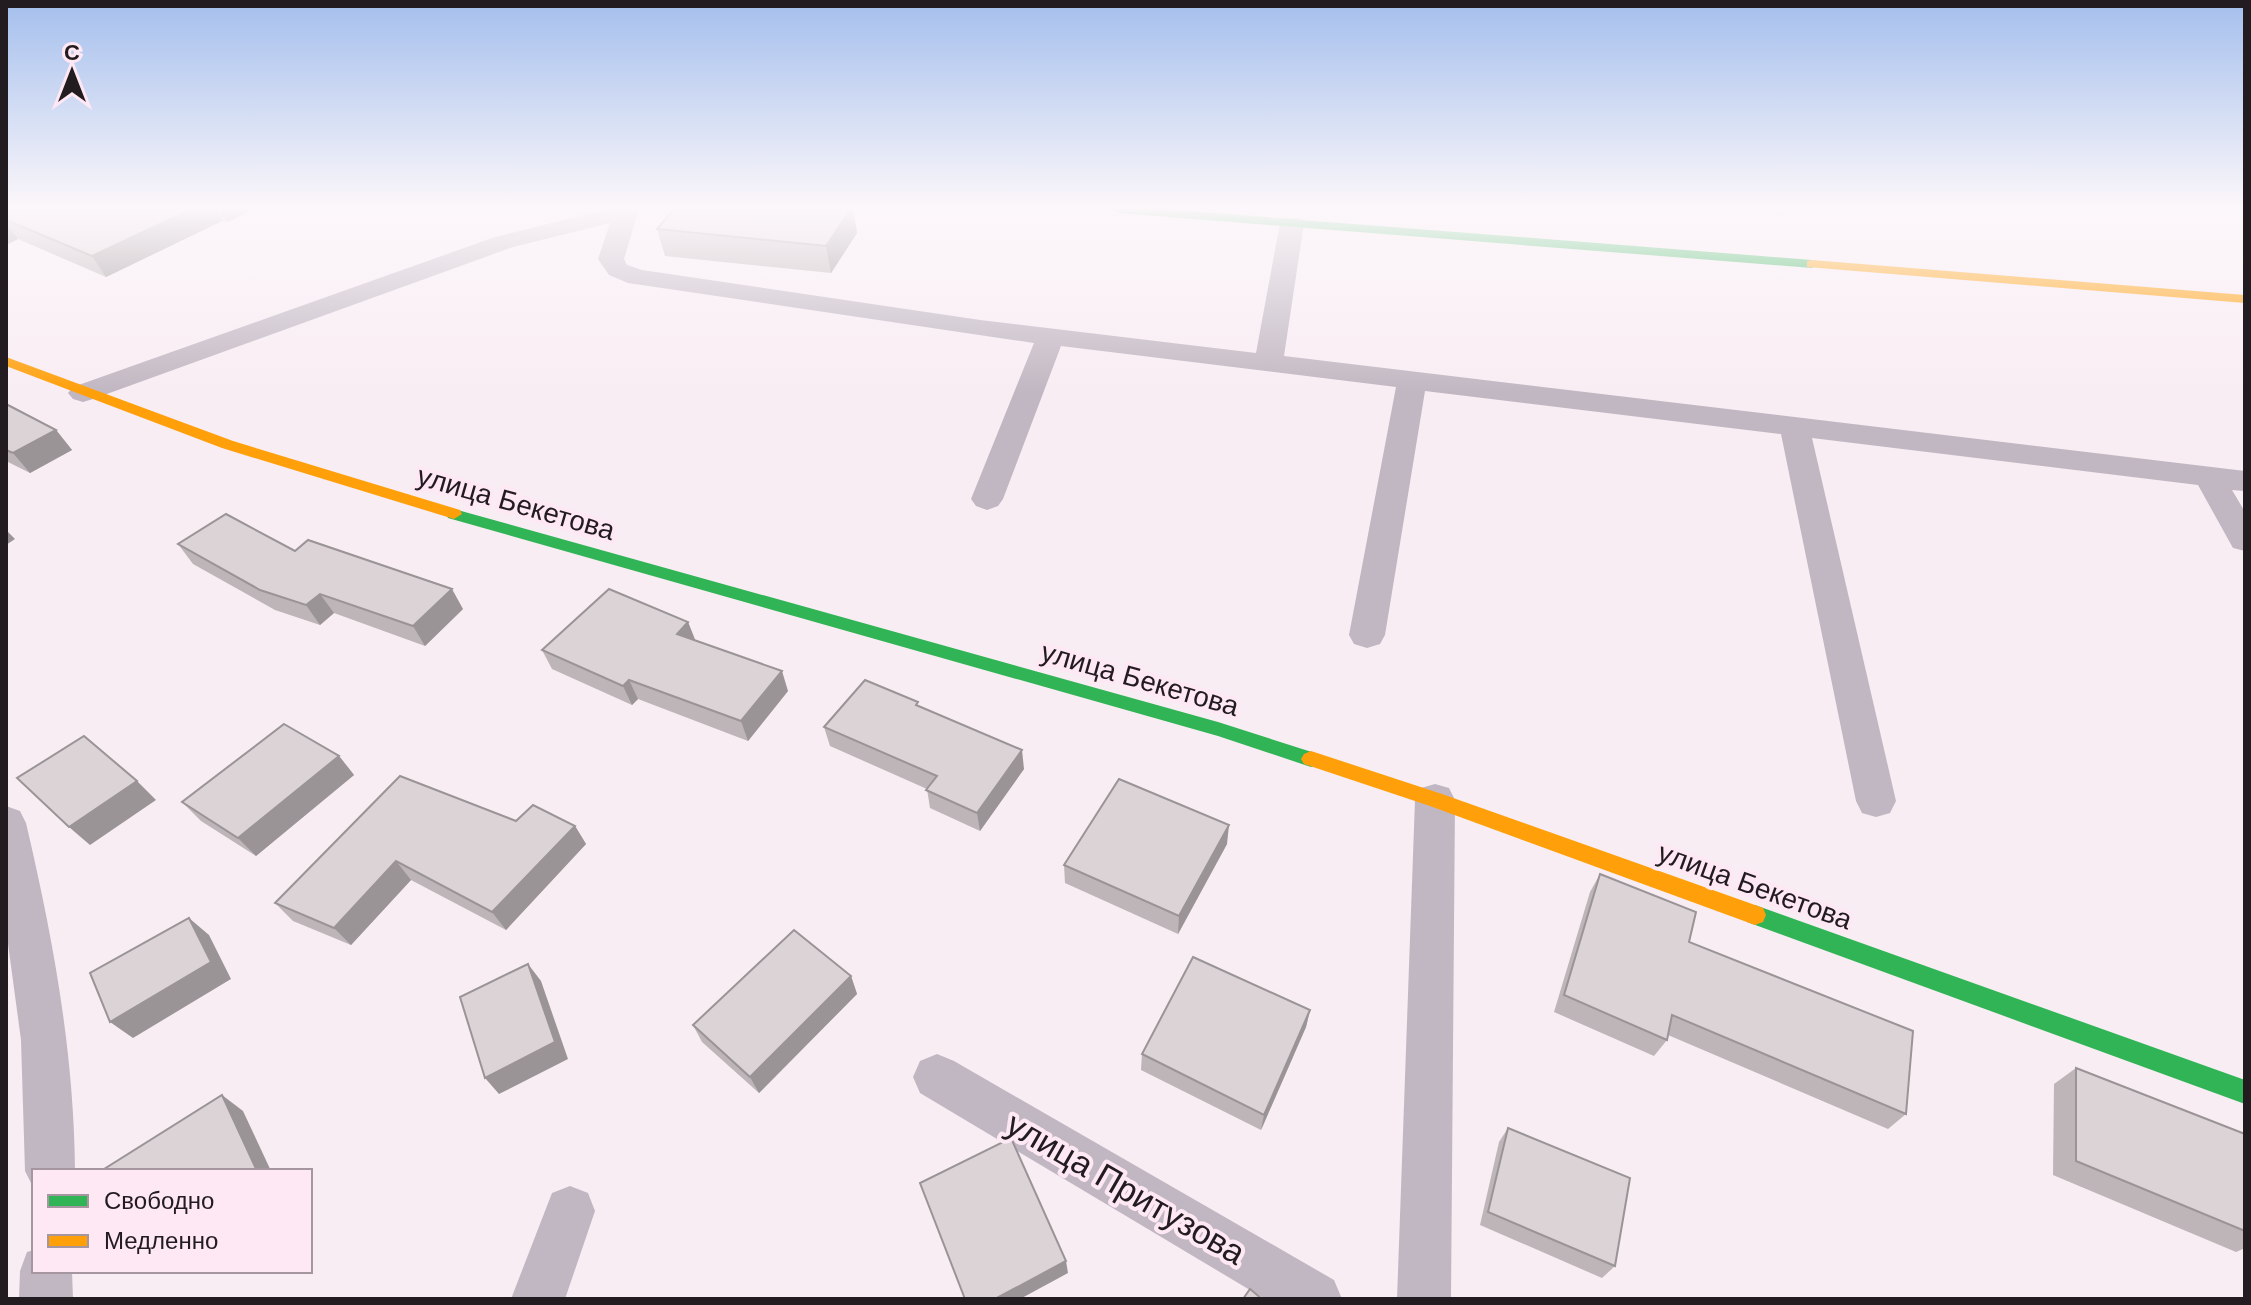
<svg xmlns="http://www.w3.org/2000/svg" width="2251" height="1305" viewBox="0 0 2251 1305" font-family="Helvetica,sans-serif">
	<rect width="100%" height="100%" fill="#f8edf3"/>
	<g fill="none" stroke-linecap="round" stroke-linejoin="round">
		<g fill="#c1b7c2" fill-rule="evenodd">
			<polygon points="608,209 639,209 624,259 627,265 642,270 980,320 1256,353 1280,223 1283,218 1301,218 1304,223 1284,356 2245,471 2245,491 2232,490 2245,512 2245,551 2233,548 2198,485 1812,438 1896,801 1890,813 1876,817 1862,813 1856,801 1781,434 1425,391 1385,635 1380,644 1367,648 1354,644 1349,635 1396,387 1061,346 1003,499 998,506 987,510 976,506 971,499 1034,343 628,283 609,275 598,259 610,223 513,247 93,399 83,402 73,399 68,393 73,387 495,237"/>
			<polygon points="1435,784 1449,788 1455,800 1451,1299 1397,1299 1415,800 1421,788"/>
			<path d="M6,806l14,5 6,12c27,115 48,229 49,348h-41v18l-9,-18 -4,-131 -15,-111z"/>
			<polygon points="937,1054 954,1061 1334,1280 1342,1299 1265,1299 920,1093 913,1077 920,1061"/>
			<polygon points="570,1186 588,1193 595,1211 565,1299 511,1299 552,1193"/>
			<polygon points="34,1250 34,1271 72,1271 73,1299 19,1299 20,1271 27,1252"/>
		</g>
		<g fill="#30b455" fill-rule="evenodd">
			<polygon points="1113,209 1163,209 1812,260 1818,264 1812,268 1119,213"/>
			<polygon points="454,509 1218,722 1318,754 1321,759 1318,764 1311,767 1218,736 448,518 446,514"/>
			<polygon points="1755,905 2245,1080 2245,1104 1747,922 1744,915 1747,908"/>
		</g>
		<g fill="#ff9f0a" fill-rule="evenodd">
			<polygon points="1812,260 2245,295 2245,303 1807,267 1807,261"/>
			<polygon points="6,357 233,441 460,510 462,514 454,519 222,448 6,366"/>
			<polygon points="1311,751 1442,794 1755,905 1763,908 1766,915 1763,922 1755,925 1430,806 1304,764 1301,759 1304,754"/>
		</g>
	</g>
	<g fill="#bdb5b8">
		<polygon points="6,209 253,209 228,222 222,221 106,277 18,239 6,245"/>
		<polygon points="674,209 853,209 857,233 831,273 665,256 657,229"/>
		<polygon points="6,404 56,430 72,450 30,473 6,461"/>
		<polygon points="178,544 295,551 463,609 425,646 334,613 320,625 275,610 193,564"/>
		<polygon points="688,622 695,640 788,691 748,741 638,699 632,705 552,669 542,650"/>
		<polygon points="919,706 1024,769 980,831 930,808 927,789 830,746 824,727"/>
		<polygon points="339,756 354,775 256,856 201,821 182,802"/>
		<polygon points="516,821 575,826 586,844 506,930 411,880 351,945 293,921 275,903"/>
		<polygon points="1227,844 1178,934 1065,883 1064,865"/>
		<polygon points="1600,874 1689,942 1906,1114 1888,1129 1668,1035 1667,1040 1654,1056 1554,1012 1590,892"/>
		<polygon points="851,976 857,994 759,1093 702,1042 693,1025"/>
		<polygon points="1310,1010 1306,1027 1261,1130 1141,1070 1142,1054"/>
		<polygon points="2076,1068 2245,1134 2245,1248 2236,1252 2053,1175 2054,1084"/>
		<polygon points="1508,1128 1615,1266 1602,1278 1480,1225 1499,1142"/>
	</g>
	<g fill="#9a9496">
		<polygon points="192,209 215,209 222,221 106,277 92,256"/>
		<polygon points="220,209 253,209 228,222"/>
		<polygon points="851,209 853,209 857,233 831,273 826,246"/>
		<polygon points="6,223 18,239 6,245"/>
		<polygon points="56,430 72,450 30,473 13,453"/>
		<polygon points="6,530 15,539 6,545"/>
		<polygon points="452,589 463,609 425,646 413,626"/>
		<polygon points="320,594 334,613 320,625 306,605"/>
		<polygon points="688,622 696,642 677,634"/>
		<polygon points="782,671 788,691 748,741 741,721"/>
		<polygon points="629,680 638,699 632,705 623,686"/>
		<polygon points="1022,750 1024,769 980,831 977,813"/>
		<polygon points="339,756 354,775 256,856 238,838"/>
		<polygon points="137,781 156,800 90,845 69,827"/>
		<polygon points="1229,825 1227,844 1178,934 1179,916"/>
		<polygon points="575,826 586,844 506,930 492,912"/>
		<polygon points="396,861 411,880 351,945 334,928"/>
		<polygon points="189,918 209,935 231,979 133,1038 110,1022"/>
		<polygon points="528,964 541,981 568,1059 499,1094 485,1078"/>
		<polygon points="851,976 857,994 759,1093 750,1077"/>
		<polygon points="1310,1010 1306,1027 1261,1130 1264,1115"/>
		<polygon points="222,1095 243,1111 271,1171 257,1171"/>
		<polygon points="1066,1261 1068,1273 1020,1299 995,1299"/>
	</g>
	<g fill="#dcd3d6" stroke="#9a9496" stroke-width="2">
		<polygon points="6,209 192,209 92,256 6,220"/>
		<polygon points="674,209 851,209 826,246 657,229"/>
		<polygon points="6,404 56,430 13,453 6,450"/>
		<polygon points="226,514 295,551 308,540 452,589 413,626 320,594 306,605 260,590 178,544"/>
		<polygon points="609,589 688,622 677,634 782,671 741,721 629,680 623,686 542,650"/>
		<polygon points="865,680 918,702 916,705 1022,750 977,813 926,790 937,776 824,727"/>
		<polygon points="284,724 339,756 238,838 182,802"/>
		<polygon points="84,736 137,781 69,827 17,778"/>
		<polygon points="400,776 516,821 533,805 575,826 492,912 396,861 334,928 275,903"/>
		<polygon points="1119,779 1229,825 1179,916 1064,865"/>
		<polygon points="1600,874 1696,912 1689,942 1913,1031 1906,1114 1672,1015 1667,1040 1564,995"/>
		<polygon points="189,918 211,962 110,1022 90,973"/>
		<polygon points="794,930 851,976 750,1077 693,1025"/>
		<polygon points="1193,957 1310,1010 1264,1115 1142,1054"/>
		<polygon points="528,964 555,1042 485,1078 460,997"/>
		<polygon points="2076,1068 2245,1134 2245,1231 2076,1161"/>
		<polygon points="222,1095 257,1171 101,1171"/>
		<polygon points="1508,1128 1630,1178 1615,1266 1488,1212"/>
		<polygon points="1011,1138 1066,1261 995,1299 965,1299 920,1183"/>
		<polygon points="1250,1289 1262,1299 1243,1299"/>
	</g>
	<linearGradient id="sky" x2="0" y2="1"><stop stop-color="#a4bfed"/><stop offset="0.53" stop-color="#fcf7fa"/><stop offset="1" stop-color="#fcf7fa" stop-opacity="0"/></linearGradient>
	<rect width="2251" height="392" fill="url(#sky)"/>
	<g text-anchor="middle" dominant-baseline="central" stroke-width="8" stroke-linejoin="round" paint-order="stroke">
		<g font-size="28" fill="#221b1f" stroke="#fde8f4">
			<text transform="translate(516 503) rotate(16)">улица Бекетова</text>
			<text transform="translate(1140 679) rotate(16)">улица Бекетова</text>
			<text transform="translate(1755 886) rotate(20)">улица Бекетова</text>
		</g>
		<g font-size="34" fill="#221b1f" stroke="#fde8f4">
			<text transform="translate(1126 1188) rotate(30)">улица Притузова</text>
		</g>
	</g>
	<rect width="2251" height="1305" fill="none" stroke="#221b1f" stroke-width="16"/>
	<rect x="32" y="1169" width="280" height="104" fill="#fde8f4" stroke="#a5969f" stroke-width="2"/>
	<rect x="48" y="1195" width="40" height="12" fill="#30b455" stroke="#a5969f" stroke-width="2"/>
	<text x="104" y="1209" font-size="24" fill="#221b1f">Свободно</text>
	<rect x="48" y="1235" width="40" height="12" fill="#ff9f0a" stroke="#a5969f" stroke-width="2"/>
	<text x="104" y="1249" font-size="24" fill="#221b1f">Медленно</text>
	<g transform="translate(72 72)" stroke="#fde8f4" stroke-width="6" paint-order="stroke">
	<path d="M0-6L14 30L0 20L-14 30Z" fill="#221b1f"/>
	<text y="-12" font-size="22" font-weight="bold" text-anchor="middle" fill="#221b1f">С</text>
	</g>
</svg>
